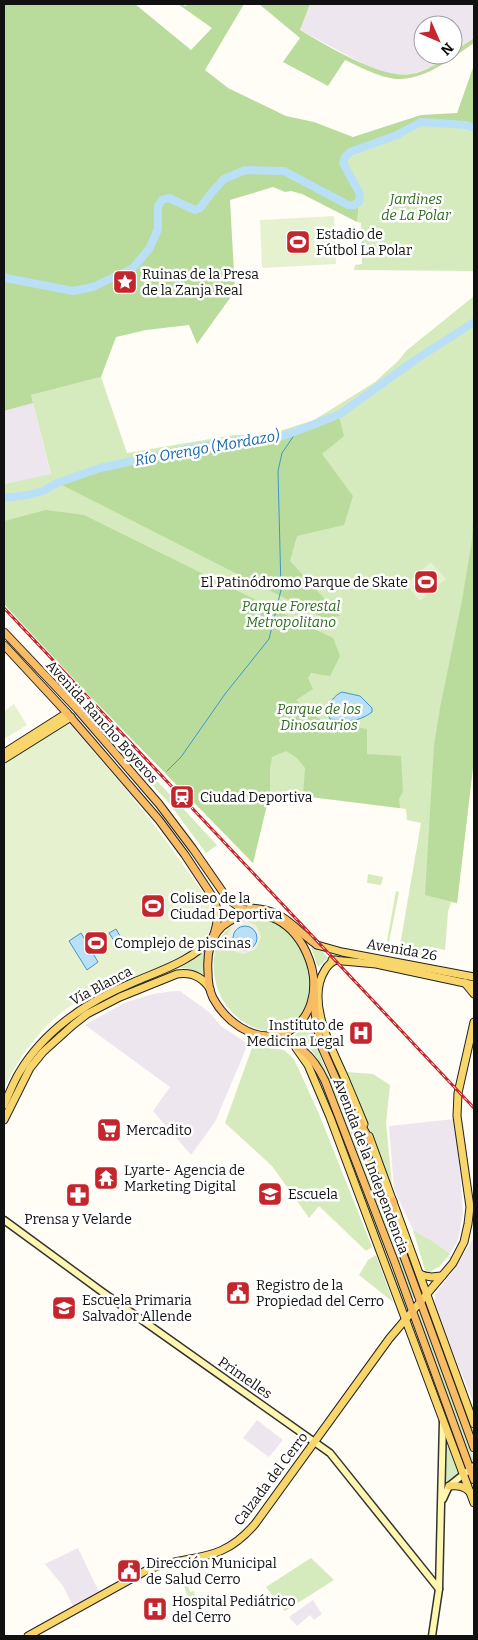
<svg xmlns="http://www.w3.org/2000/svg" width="478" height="1640" viewBox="0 0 478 1640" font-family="Bitter,serif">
	<rect width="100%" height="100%" fill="#fffdf5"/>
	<g fill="#eee6ef">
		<polygon points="310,4 474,4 474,38 453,52 453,25 423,25 423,55 449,55 430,68 411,74 392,74 371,68 300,30"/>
		<polygon points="33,403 51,475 4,484 4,411"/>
		<polygon points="173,991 180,991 209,1012 221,1026 248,1044 215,1122 191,1155 153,1111 170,1087 85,1025 124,1003 153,994"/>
		<polygon points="454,1119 460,1172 463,1213 458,1240 450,1254 434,1242 413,1230 394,1189 389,1126"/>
		<polygon points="474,1237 474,1404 435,1307 435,1294 453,1271"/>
		<polygon points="257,1420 283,1440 269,1457 243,1438"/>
		<polygon points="78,1548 99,1592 73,1606 63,1586 45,1564"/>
		<polygon points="313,1600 322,1614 314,1620 310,1615 297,1626 289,1617"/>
	</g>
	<g fill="#d5ebbd">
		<polygon points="421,122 466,125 474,128 474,271 354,270 355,265 362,264 361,223 357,222 360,195 343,163 345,157 350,152 397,135"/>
		<polygon points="474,296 474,759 457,903 451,902 448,912 445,950 431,947 428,948 426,957 398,957 421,823 407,820 406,809 270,792 253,863 87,693 4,604 4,484 51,474 31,395 101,377 127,453 234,435 267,435 314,420 375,382 399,360 406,351"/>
		<polygon points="91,710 217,845 206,853 169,803 86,714"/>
		<polygon points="368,874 383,877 381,885 367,883"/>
		<polygon points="396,891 399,892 389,942 387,941"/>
		<path d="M253,917c7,1 15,2 22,6 29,16 43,54 30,85 -16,38 -60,24 -79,-3 -22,-32 -16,-81 27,-88z"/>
		<polygon points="311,947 320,949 328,958 318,967"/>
		<polygon points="204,951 204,975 189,969 175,967 191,960"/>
		<path d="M309,1023h2c5,32 23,62 35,92 24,60 47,121 68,182l-4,4 -87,-231c-7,-13 -13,-27 -28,-32v-3z"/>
		<polygon points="253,1045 284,1050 294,1059 319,1114 372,1247 366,1251 319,1206 309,1218 272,1166 225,1123"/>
		<polygon points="346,1072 373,1074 390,1085 386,1123 392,1186"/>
		<polygon points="323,1088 335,1114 406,1307 403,1308"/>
		<polygon points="363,1138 369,1147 421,1286 420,1288"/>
		<polygon points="413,1230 434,1242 450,1254 440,1266 430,1272 425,1270"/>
		<polygon points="376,1255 393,1302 359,1275 368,1260"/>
		<polygon points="424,1307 427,1307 474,1431 474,1440"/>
		<polygon points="419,1310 474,1460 471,1465 417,1322"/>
		<polygon points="412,1327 467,1469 465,1471 411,1328"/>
		<polygon points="445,1436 461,1474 451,1478 444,1489"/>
		<polygon points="311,1558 334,1580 285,1611 266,1587"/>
		<polygon points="184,1575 190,1592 194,1591 195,1595 186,1600 184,1597 187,1595 181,1576"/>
	</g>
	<g fill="#b9dc9c">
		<polygon points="4,4 135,4 191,50 212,28 178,4 181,4 185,6 190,4 244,4 205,70 228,88 286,116 314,122 353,137 421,115 457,113 474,65 474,128 466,125 421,122 397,135 350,152 345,157 343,163 360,194 357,222 302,194 291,191 285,192 273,187 230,200 235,291 197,344 189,325 146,330 116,337 101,377 31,395 33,403 4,411"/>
		<path d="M259,4h51l-10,26c28,16 80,49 111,44 14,-2 28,-11 38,-19h4v-3l21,-14v5c-22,15 -46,35 -73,36 -17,1 -41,-12 -56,-19l-17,26 -45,-24 17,-24z"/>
		<polygon points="339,416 344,436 322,454 353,496 344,525 297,536 290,561 340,616 324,618 62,485 101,470 240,443 271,441"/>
		<polygon points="474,503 474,759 457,903 425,895 434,745 440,708 462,600 472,540"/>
		<polygon points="46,510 84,515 333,638 340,656 330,676 311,673 308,678 313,689 296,700 321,720 367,729 367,754 401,756 403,792 399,799 400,808 303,796 305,768 297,758 286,751 272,757 270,769 270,792 253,863 87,693 4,604 4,521"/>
	</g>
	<g fill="#e6f2cf">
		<polygon points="334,216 336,264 262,268 260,220"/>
		<polygon points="431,562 446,579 420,601 406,584"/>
		<polygon points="14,704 27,725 4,739 4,711"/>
		<path d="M67,721c42,48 84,96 119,148 9,13 21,27 25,43 4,11 -3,26 -12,34 -11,11 -29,17 -43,23 -29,11 -62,20 -87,38 -29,20 -51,51 -65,82v-326z"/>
	</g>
	<path fill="#f1ede2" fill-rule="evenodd" d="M244,920l12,5 5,12 -5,12 -12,5 -8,-2 -4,-3 -5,-12 5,-12zM250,926l5,6 2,7 -8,10 -4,1 -7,-2 -3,-3z"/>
	<g fill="#b9e0f7" stroke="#3f96cf">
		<path d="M342,692l18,4 12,12v4c-15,11 -25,9 -42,7 -5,-10 2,-23 12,-27z"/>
		<circle cx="245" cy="938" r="12"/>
		<polygon points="116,929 126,946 120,950 109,933"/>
		<polygon points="97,932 106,946 95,953 86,939"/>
		<polygon points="81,933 98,962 87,970 69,941"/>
	</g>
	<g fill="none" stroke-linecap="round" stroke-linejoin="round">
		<g stroke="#3f96cf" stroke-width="1">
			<polyline points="4,279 6,278"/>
			<polyline points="167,771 181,757 225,694 269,639 281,590 278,471 282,453 297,431"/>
		</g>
		<g stroke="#b9e0f7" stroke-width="8">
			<polyline points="4,276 6,278 73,291 93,287 133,268 149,249 158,229 158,206 162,200 169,198 195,210 200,208 212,192 224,179 245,170 284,171 348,205 354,205 359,202 360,194 343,163 345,157 350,152 397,135 421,122 466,125 474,128"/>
			<polyline points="4,498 28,495 43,491 57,483 100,468 197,447 241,440 271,440 297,431 340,414 415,360 474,322"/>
		</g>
		<defs>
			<g id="secondary">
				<polyline points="4,1220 101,1291 330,1453 439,1589"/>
				<polyline points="443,1499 449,1486 474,1466"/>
				<polyline points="432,1636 439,1589 443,1421"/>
			</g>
			<g id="primary">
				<polyline points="4,753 67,713"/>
				<polyline points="4,759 71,717"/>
				<polyline points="317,945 342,952 474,977"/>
				<polyline points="332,960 376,964 474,985"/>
				<path d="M336,960c-5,2 -8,5 -11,10 -19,30 5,75 18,104 7,16 14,33 21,50"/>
				<polyline points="465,983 474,994"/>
				<polyline points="296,1048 308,1065 330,1117 474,1503"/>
				<path d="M4,1105c5,-11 9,-22 15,-32 26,-44 69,-72 115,-91 28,-12 58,-21 79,-45"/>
				<path d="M4,1120l26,-52 13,-16 30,-27 14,-11 33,-17 57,-23c14,-2 25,2 33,15"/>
				<polyline points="369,1136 474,1424"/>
				<path d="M420,1274c7,4 14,3 22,2"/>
				<path d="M449,1486c9,-1 15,0 21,6"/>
				<path d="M28,1636l121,-67c44,-16 71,-4 106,-45l134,-185 64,-76 11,-21 4,-18 2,-17 -13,-91 1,-23 16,-71"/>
			</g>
			<g id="trunk">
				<polyline points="4,632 77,709 159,804 193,849 227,898 240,908 266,916"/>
				<path d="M4,645l63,68 92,107 26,35 29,44c5,14 4,24 -1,38"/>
				<path d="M250,908c36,2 40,18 67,37"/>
				<path d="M245,915c8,-1 18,-1 26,2 31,12 50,54 40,86 -5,16 -17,29 -33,32 -27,6 -53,-15 -65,-37 -4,-8 -5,-17 -5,-26 -2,-28 7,-50 37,-57z"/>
				<polyline points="314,984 315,1013 320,1043 342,1093 377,1183 474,1448"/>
				<path d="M270,1036c29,7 42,18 55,45l70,182 79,217"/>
				<polyline points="351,1106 370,1141"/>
				<polyline points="393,1201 394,1224"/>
			</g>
		</defs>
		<use href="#secondary" stroke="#333" stroke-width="9"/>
		<use href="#primary" stroke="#222" stroke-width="9"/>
		<use href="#trunk" stroke="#222" stroke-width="9"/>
		<use href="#secondary" stroke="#fff6b0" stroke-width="6"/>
		<use href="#primary" stroke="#f9d66b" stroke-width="7"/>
		<use href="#trunk" stroke="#f7bc64" stroke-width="7"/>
		<defs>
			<polyline id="rail" points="4,608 474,1108"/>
		</defs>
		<use href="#rail" stroke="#c4262e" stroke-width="3"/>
		<use href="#rail" stroke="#fff" stroke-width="1" stroke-dasharray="4" stroke-linecap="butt"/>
	</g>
	<defs>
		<symbol id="stadium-square" viewBox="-11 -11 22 22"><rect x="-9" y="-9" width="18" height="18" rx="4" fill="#c4262e" stroke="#fff"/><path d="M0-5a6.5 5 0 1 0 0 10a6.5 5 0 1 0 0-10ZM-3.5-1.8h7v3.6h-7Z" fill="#fff"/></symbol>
		<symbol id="sight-square" viewBox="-11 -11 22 22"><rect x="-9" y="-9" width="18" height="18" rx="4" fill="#c4262e" stroke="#fff"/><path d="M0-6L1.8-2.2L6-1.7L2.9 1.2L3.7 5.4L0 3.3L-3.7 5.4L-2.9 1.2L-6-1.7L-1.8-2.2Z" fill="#fff"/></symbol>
		<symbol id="station-square" viewBox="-11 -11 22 22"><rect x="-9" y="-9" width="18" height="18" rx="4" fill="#c4262e" stroke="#fff"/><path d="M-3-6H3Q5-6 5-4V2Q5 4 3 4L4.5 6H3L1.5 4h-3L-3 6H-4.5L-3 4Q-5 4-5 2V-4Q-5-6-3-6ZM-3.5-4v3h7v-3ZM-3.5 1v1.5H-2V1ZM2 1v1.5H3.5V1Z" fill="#fff"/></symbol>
		<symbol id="hospital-square" viewBox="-11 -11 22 22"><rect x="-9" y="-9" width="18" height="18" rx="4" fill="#c4262e" stroke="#fff"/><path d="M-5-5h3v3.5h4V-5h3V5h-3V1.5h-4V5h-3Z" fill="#fff"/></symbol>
		<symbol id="supermarket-square" viewBox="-11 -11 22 22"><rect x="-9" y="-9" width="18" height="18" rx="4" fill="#c4262e" stroke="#fff"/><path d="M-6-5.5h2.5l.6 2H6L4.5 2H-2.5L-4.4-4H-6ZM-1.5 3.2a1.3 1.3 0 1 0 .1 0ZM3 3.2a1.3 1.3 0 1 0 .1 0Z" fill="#fff"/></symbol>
		<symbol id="temple-square" viewBox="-11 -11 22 22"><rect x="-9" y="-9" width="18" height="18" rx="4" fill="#c4262e" stroke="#fff"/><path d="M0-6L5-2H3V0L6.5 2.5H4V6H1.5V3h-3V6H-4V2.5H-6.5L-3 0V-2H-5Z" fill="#fff"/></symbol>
		<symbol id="school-square" viewBox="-11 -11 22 22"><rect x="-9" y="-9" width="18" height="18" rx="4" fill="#c4262e" stroke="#fff"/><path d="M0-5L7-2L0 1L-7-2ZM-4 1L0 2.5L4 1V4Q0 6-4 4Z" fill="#fff"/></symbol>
		<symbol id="pharmacy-square" viewBox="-11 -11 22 22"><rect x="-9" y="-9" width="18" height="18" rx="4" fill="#c4262e" stroke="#fff"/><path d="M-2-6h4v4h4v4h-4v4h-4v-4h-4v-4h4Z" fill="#fff"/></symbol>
		<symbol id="civic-square" viewBox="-11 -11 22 22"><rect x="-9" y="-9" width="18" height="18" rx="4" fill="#c4262e" stroke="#fff"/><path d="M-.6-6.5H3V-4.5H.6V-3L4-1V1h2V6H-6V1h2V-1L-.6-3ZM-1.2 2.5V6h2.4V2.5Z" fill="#fff"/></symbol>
	</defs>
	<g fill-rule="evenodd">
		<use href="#stadium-square" x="284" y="228" width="28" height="28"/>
		<use href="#sight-square" x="111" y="268" width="28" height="28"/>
		<use href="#stadium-square" x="412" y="568" width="28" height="28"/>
		<use href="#station-square" x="168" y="783" width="28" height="28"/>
		<use href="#stadium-square" x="139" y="892" width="28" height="28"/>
		<use href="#stadium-square" x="82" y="929" width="28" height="28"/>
		<use href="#hospital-square" x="347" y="1019" width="28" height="28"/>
		<use href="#supermarket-square" x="95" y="1116" width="28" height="28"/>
		<use href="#temple-square" x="92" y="1164" width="28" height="28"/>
		<use href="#school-square" x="256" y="1180" width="28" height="28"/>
		<use href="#pharmacy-square" x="64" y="1181" width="28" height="28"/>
		<use href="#civic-square" x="224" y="1279" width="28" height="28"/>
		<use href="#school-square" x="50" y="1294" width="28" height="28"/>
		<use href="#civic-square" x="115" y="1557" width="28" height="28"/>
		<use href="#hospital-square" x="141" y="1595" width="28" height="28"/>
	</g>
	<g text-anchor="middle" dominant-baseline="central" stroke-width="5" stroke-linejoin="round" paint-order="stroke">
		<g font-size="14" font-style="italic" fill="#2f6b1f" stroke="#fff">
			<text x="416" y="199">Jardines<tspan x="416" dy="16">de La Polar</tspan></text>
			<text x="291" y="606">Parque Forestal<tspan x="291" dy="16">Metropolitano</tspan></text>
			<text x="319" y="709">Parque de los<tspan x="319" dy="16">Dinosaurios</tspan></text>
		</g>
		<g font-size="14" fill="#111" stroke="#fff" text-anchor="start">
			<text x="316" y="234">Estadio de<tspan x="316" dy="16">Fútbol La Polar</tspan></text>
			<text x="142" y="274">Ruinas de la Presa<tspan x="142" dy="16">de la Zanja Real</tspan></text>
			<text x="408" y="582" text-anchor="end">El Patinódromo Parque de Skate</text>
			<text x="200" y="797">Ciudad Deportiva</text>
			<text x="170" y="898">Coliseo de la<tspan x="170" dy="16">Ciudad Deportiva</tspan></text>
			<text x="114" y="943">Complejo de piscinas</text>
			<text x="344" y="1025" text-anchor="end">Instituto de<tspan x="344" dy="16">Medicina Legal</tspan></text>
			<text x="126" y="1130">Mercadito</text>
			<text x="124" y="1170">Lyarte- Agencia de<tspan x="124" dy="16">Marketing Digital</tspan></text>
			<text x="288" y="1194">Escuela</text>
			<text x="78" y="1219" text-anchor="middle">Prensa y Velarde</text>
			<text x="256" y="1285">Registro de la<tspan x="256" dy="16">Propiedad del Cerro</tspan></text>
			<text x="82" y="1300">Escuela Primaria<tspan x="82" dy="16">Salvador Allende</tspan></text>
			<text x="146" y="1563">Dirección Municipal<tspan x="146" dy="16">de Salud Cerro</tspan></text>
			<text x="172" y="1601">Hospital Pediátrico<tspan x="172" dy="16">del Cerro</tspan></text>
		</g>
		<g font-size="14" fill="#111" stroke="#fff">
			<text transform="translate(102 722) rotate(48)">Avenida Rancho Boyeros</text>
			<text transform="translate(402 950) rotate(10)">Avenida 26</text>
			<text transform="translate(101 986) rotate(-28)">Vía Blanca</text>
			<text transform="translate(371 1166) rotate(69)">Avenida de la Independencia</text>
			<text transform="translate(245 1378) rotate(35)">Primelles</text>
			<text transform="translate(271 1479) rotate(-53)">Calzada del Cerro</text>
		</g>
		<g font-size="15" font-style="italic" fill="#1768a6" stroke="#fff">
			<text transform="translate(207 448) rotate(-10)">Río Orengo (Mordazo)</text>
		</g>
	</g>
	<rect width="478" height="1640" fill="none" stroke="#111111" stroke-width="10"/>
	<g transform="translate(438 40) rotate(135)"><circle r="24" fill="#ffffff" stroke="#a0a0a0"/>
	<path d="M0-4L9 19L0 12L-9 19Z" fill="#c4262e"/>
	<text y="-8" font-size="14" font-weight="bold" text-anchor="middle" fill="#111111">N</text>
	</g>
</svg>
